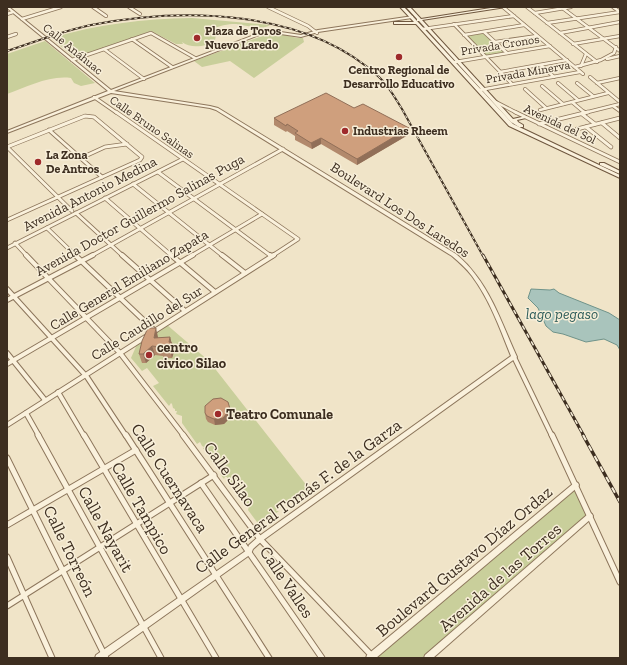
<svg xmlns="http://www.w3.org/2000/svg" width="627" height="665" viewBox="0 0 627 665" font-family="'Zilla Slab',serif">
	<rect width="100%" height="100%" fill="#f0e4c8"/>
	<g fill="#c9cf9b">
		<path d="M192,18l78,7c-10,7 -27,-2 -38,-1 -6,0 -18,4 -24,6l8,5 -1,5c-9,7 -24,9 -33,2l1,2h-7l-25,-13 -75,28 -25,-21c48,-14 91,-19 141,-20z"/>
		<polygon points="273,32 297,38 303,38 304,42 254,78 230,61 202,67 194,61"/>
		<polygon points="484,32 507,53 486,57 464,35"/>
		<path d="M45,41l50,42 -14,3 -7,-3 -3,-5c-22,-3 -44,9 -64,16v-40z"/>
		<polygon points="166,324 209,361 311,491 296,500 289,499 289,502 286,502 286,505 283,504 283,507 277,509 276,511 279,511 260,526 248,510 249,506 247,505 247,503 245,503 245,500 240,497 241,494 239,493 238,497 235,492 235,488 233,488 231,483 229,482 227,477 225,477 224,479 220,474 222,468 219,467 220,465 217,465 217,462 215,462 215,460 213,460 212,462 209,458 210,455 205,452 206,449 203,449 204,447 202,446 200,442 197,444 182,423 182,416 176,414 177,411 175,411 175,409 173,408 172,404 171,403 169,406 153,386 159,383 147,368 142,371 131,358 138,342"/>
		<polygon points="574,487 588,515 422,658 372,658"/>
	</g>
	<polygon fill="#a9c4bc" stroke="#6f938a" points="531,289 550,290 554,289 559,293 609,313 620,320 620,350 617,345 604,339 586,342 563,334 553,332 546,326 538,308 528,298"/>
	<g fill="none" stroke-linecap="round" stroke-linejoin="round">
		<defs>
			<g id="minor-far3">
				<polyline points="93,7 106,16"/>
				<polyline points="129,7 140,14"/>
				<polyline points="268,7 308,26 317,33"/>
				<polyline points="503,7 583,74"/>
				<polyline points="527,7 597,62"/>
				<polyline points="561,7 620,51"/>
				<polyline points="613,7 620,12"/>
				<polyline points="535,13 571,7"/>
				<polyline points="7,14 13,12"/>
				<polyline points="22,19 61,7"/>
				<polyline points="547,23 620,12"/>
				<polyline points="454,24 512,84"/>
				<polyline points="423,29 514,16"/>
				<polyline points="484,32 507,53"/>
				<polyline points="560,33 620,22"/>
				<polyline points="464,35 524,25"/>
				<polyline points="7,37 16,34"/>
				<polyline points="132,39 172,67"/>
				<polyline points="495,42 537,36"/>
				<polyline points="573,44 620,36"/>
				<polyline points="104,49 144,79"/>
				<polyline points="607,59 620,56"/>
				<polyline points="72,60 151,33 195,58"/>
				<polyline points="455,62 550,46"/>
				<polyline points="541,65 554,77"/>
				<polyline points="581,66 586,54"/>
				<polyline points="575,67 601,60 614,53 616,47"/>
				<polyline points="500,72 567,60"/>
				<polyline points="590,77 620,102"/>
				<polyline points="558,83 578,100"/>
				<polyline points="577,83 593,96"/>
				<polyline points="597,83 620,78"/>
				<polyline points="542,86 563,104"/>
				<polyline points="525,89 546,108"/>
				<polyline points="480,90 580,72"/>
				<polyline points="94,97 117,113"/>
				<polyline points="496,102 517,113"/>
				<polyline points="572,102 585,113"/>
				<polyline points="613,106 620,111"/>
				<polyline points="540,110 608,93"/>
				<polyline points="584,113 620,104"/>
			</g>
			<g id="minor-far2">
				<polyline points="116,112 298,239 272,256"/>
				<polyline points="515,112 620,162"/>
				<polyline points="584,112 585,113"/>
				<polyline points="582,114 595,124"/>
				<polyline points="602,123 620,138"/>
				<polyline points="539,124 588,112"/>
				<polyline points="586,127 611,147"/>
				<polyline points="577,129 620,118"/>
				<polyline points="49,130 102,177"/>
				<polyline points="7,147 85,116 94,117 142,157 140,160 7,220"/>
				<polyline points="7,147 72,211"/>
				<polyline points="81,158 105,147 127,144"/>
				<polyline points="158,172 271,256"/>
				<polyline points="133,184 223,256"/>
				<polyline points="105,198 172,256"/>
				<polyline points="76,213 123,256"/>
				<polyline points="47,228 76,256"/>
				<polyline points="15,243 27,256"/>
				<polyline points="7,248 183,159"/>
				<polyline points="91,256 283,149"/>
				<polyline points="191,256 262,214"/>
			</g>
			<g id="minor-far1">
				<polyline points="26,255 120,353 184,436"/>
				<polyline points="75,255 155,331"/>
				<polyline points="122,255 185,311"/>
				<polyline points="171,255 215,292"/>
				<polyline points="222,255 245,273"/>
				<polyline points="270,255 272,256"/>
				<polyline points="7,289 87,377 126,436"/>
				<polyline points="7,300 93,255"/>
				<polyline points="153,332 274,255"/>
				<polyline points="7,353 45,400"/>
				<polyline points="514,357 552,436"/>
				<polyline points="7,364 193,255"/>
				<polyline points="58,392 84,436"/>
				<polyline points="26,413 39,436"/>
				<polyline points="7,425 147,336"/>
			</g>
			<g id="minor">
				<polyline points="38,435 161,658"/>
				<polyline points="84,435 216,658"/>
				<polyline points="126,435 269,658"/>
				<polyline points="183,435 260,539 374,658"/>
				<polyline points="552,435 620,582"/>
				<polyline points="7,458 106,658"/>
				<polyline points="201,483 322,658"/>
				<polyline points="7,525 136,450"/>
				<polyline points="7,557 52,658"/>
				<polyline points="7,606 214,475"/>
			</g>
			<g id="tertiary">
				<path d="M7,7h2l102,83 156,-60 34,5 17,-5 95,-14v2h-1l-94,14 -17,5 -34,-5 -153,59 96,15 8,2 238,146c7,6 13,12 19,20 19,24 29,55 42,83l-1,1 -254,183 -9,8 -2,5 -146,104h-10l1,-3 151,-105 2,-5 9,-8 253,-181c-11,-27 -21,-56 -39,-80 -6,-8 -13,-14 -20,-20l-236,-146 -6,-2 -99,-15 -104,40v-2l101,-40 -101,-83z"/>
				<polygon points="576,482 578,483 579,485 578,487 376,658 366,658 367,655 574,483"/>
				<polygon points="590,513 592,514 593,516 592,518 433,658 424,658 425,655 588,514"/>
			</g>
			<g id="secondary">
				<polygon points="400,7 404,7 513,124 620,175 620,178 509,126 416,24 394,24 394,22 414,22"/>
				<polygon points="406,7 410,7 421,19 497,7 506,7 422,20 513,119 526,116 526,118 517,120 518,122 523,125 523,127 519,127 511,122 419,21 417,21 417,19"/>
				<polygon points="600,163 604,163 620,171 620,174 600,165"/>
			</g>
		</defs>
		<use href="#minor-far3" stroke="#8d765c" stroke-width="4"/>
		<use href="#minor-far2" stroke="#8d765c" stroke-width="4.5"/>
		<use href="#minor-far1" stroke="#8d765c" stroke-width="6"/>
		<use href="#minor" stroke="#8d765c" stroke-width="7"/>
		<use href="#tertiary" stroke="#8d765c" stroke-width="2"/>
		<use href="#secondary" stroke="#6f573f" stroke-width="2"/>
		<use href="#minor-far3" stroke="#faf1dc" stroke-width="2.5"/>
		<use href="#minor-far2" stroke="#faf1dc" stroke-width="3"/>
		<use href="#minor-far1" stroke="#faf1dc" stroke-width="4"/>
		<use href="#minor" stroke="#faf1dc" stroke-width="5"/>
		<use href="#tertiary" fill="#faf1dc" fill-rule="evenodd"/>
		<use href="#secondary" fill="#faf1dc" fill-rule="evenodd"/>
		<defs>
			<path id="rail-far2" d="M7,51c28,-9 55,-20 84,-26 93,-18 215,-16 288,52 10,9 16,21 23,32l81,147"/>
			<polyline id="rail-far1" points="483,255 584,436"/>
			<polyline id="rail" points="583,435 620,502"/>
		</defs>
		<use href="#rail-far2" stroke="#3d2e20" stroke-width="2"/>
		<use href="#rail-far1" stroke="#3d2e20" stroke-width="3"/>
		<use href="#rail" stroke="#3d2e20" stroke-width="3.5"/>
		<use href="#rail-far2" stroke="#f7eed8" stroke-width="1" stroke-dasharray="3" stroke-linecap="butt"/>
		<use href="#rail-far1" stroke="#f7eed8" stroke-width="1.5" stroke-dasharray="4.5" stroke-linecap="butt"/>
		<use href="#rail" stroke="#f7eed8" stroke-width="2" stroke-dasharray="6" stroke-linecap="butt"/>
	</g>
	<g fill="#b2896c">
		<polygon points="354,108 409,128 408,135 357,165 321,144 312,149 295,140 295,136 287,131 286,132 274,125 274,118"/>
		<polygon points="158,337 158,338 170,337 174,352 172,358 164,358 163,356 155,355 146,363 142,363 139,354"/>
		<polygon points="230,409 231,415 230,418 224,424 215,425 208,422 206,419 205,413"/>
	</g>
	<g fill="#916f58">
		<polygon points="409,128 408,135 357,165 357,159"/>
		<polygon points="321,138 321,144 312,149 311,143"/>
		<polygon points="156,328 158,337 157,346 154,338"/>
		<polygon points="170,337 174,352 172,358 170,350 169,342"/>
		<polygon points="152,346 155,355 146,363 143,354"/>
		<polygon points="230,409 231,415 230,418 224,424 215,425 214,419"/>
	</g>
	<g fill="#cf9f7d" stroke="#916f58">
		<polygon points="326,93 354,108 363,104 409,128 357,159 321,138 311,143 295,133 298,131 287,124 286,126 274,118"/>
		<polygon points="149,328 156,328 154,338 170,337 169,342 172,343 170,350 161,350 161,347 152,346 143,354 139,354 142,341 147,330"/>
		<polygon points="221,398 228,402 230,409 228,412 223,418 214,419 207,416 205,413 205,406 213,399"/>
	</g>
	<g fill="#9e2a2b" stroke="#f7eed8" stroke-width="1.5">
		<circle cx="197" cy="38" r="4"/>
		<circle cx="399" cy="57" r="4"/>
		<circle cx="345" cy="131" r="4"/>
		<circle cx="38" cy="162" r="4"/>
		<circle cx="149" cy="355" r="4"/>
		<circle cx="218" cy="414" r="4"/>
	</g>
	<g text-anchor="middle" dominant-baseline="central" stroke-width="3" stroke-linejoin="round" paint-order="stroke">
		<g font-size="12" font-weight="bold" fill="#3d2e20" stroke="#f7eed8" text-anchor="start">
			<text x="205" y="31">Plaza de Toros<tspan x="205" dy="14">Nuevo Laredo</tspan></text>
			<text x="399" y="70" text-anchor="middle">Centro Regional de<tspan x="399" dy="14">Desarrollo Educativo</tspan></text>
			<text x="353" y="131">Industrias Rheem</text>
			<text x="46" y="155">La Zona<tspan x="46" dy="14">De Antros</tspan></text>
		</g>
		<g font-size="12" fill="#3d2e20" stroke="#f7eed8">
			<text transform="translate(500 45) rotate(-9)">Privada Cronos</text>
			<text transform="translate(73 49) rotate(39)">Calle Anáhuac</text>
			<text transform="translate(528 72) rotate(-10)">Privada Minerva</text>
			<text transform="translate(560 124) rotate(25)">Avenida del Sol</text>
			<text transform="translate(152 127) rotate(35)">Calle Bruno Salinas</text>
		</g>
		<g font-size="14" fill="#3d2e20" stroke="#f7eed8">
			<text transform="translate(90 194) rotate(-27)">Avenida Antonio Medina</text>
			<text transform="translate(400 210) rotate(33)">Boulevard Los Dos Laredos</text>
			<text transform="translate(140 215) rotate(-29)">Avenida Doctor Guillermo Salinas Puga</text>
			<text transform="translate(129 280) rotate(-31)">Calle General Emiliano Zapata</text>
			<text transform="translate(147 323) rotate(-32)">Calle Caudillo del Sur</text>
		</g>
		<g font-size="14" font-weight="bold" fill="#3d2e20" stroke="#f7eed8" text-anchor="start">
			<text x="157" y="347">centro<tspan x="157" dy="16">civico Silao</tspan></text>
			<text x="226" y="414">Teatro Comunale</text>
		</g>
		<g font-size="15" font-style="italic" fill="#2f5d5a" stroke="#f7eed8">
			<text x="562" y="314">lago pegaso</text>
		</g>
		<g font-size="17" fill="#3d2e20" stroke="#f7eed8">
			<text transform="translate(230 474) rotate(54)">Calle Silao</text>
			<text transform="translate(170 478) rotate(57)">Calle Cuernavaca</text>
			<text transform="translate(298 496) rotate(-36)">Calle General Tomás F. de la Garza</text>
			<text transform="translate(142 508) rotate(60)">Calle Tampico</text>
			<text transform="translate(106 529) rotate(61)">Calle Nayarit</text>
			<text transform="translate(70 551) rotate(64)">Calle Torreón</text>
			<text transform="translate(464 561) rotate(-40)">Boulevard Gustavo Díaz Ordaz</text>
			<text transform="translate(500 577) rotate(-41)">Avenida de las Torres</text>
			<text transform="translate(287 582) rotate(56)">Calle Valles</text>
		</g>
	</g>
	<rect width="627" height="665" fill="none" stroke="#3d2e20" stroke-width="16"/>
</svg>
